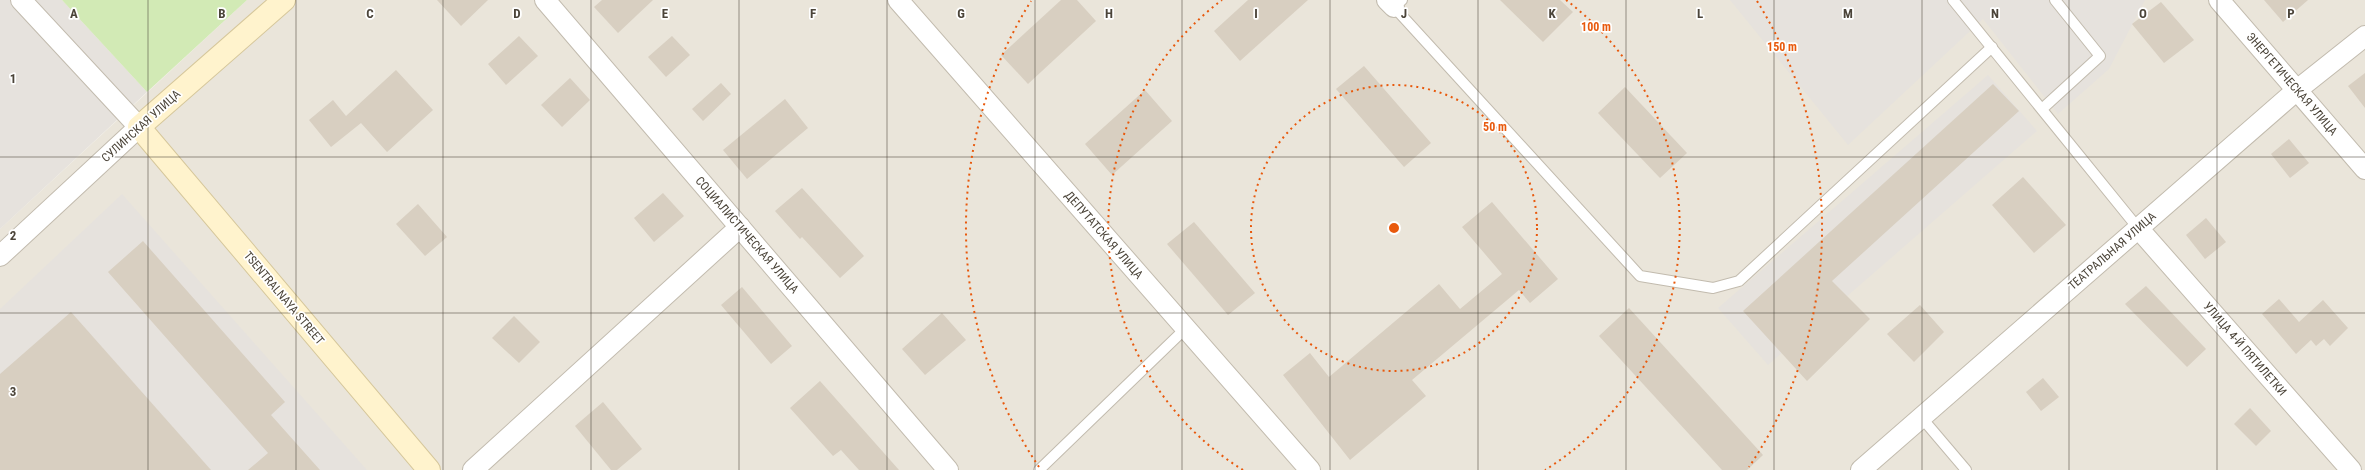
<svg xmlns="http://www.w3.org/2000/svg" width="2365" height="470" viewBox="0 0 2365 470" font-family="'Roboto Condensed',sans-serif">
	<rect width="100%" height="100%" fill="#f6f3ec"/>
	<polygon fill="#eae5da" points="247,0 2365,0 2365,470 0,470 0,229"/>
	<g fill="#e6e2dd">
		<polygon points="0,0 62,0 147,92 0,229"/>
		<polygon points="1730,0 2145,0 2109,69 2058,114 1983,19 1848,145"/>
		<polygon points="1988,75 2037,131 1768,365 1718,308"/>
		<polygon points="122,194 367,470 0,470 0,309"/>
	</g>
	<polygon fill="#d2eab5" points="62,0 247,0 147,92"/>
	<g fill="#d8cfc1">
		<polygon points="437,0 488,0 461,26"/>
		<polygon points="602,0 653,0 618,33 594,7"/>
		<polygon points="1061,0 1077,0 1096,21 1028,84 1001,55"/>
		<polygon points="1248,0 1308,0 1240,61 1214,31"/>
		<polygon points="1500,0 1560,0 1573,12 1543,42"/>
		<polygon points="2264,0 2308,0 2283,22"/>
		<polygon points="2161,2 2194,40 2164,63 2132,24"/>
		<polygon points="519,36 538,56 506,85 488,64"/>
		<polygon points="672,36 690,55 666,77 648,57"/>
		<polygon points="1364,66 1431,143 1404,167 1336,89"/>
		<polygon points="396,70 433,110 387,152 361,123 331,147 309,120 333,100 346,116"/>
		<polygon points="2365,73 2365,108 2348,86"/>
		<polygon points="570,78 590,100 562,127 541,105"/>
		<polygon points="721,83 731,94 703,121 692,109"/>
		<polygon points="1993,84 2019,111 1832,281 1870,319 1807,381 1743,311"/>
		<polygon points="1625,87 1687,153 1660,178 1598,113"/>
		<polygon points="1145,90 1172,121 1112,175 1085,144"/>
		<polygon points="785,99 808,128 747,179 723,150"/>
		<polygon points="2289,139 2309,163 2290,178 2271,154"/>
		<polygon points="2023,177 2066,225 2034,253 1992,205"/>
		<polygon points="802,188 864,256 840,278 802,237 800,239 775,211"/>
		<polygon points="663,193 684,216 654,242 634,218"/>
		<polygon points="1492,202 1558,279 1530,303 1519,290 1412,380 1426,396 1350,460 1283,375 1310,353 1329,377 1439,284 1460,309 1502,274 1462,227"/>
		<polygon points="418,204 447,237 425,256 396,224"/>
		<polygon points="2206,218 2226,242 2205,259 2186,235"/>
		<polygon points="1194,222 1255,293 1228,315 1167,244"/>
		<polygon points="143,241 285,402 271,415 320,470 248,470 268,453 108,272"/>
		<polygon points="2146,286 2206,349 2187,367 2125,304"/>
		<polygon points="742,287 792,346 771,364 721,305"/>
		<polygon points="2279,299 2299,322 2323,300 2348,328 2330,346 2324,339 2316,346 2311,340 2296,354 2262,314"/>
		<polygon points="1920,305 1944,332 1914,362 1887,334"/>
		<polygon points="1629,308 1763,455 1747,470 1722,470 1599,336"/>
		<polygon points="71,312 211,470 0,470 0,374"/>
		<polygon points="942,313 966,340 925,375 902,349"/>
		<polygon points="514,316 540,342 519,363 492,338"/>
		<polygon points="2043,378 2059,397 2041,411 2026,392"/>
		<polygon points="820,381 899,470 859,470 841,450 833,456 790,408"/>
		<polygon points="603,402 642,449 617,470 611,470 575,426"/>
		<polygon points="2250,408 2271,431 2256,446 2234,424"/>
	</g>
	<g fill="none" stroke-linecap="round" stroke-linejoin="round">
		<defs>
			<g id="lane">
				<polyline points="1402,0 1394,7 1640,276 1713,288 1739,281 1992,47"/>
				<polyline points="1953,0 2138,228"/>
				<polyline points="2042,109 2100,56 2055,0"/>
				<polyline points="1921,417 1966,470"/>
				<polyline points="1039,470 1186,328"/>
			</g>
			<g id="street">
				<polyline points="545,0 948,470"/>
				<polyline points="898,0 1310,470"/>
				<polyline points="1387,0 1394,7"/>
				<polyline points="2219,0 2365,169"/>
				<polyline points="2138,228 2351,470"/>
				<polyline points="0,256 139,127 21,0"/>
				<polyline points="473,470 740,227"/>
				<polyline points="1861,470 2297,90 2365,36"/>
			</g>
			<polyline id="secondary" points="284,0 139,127 429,470"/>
		</defs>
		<use href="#lane" stroke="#c2bbae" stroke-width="12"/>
		<use href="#street" stroke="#c2bbae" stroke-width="22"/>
		<use href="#secondary" stroke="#d6c79b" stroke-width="24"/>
		<use href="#lane" stroke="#fff" stroke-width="10"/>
		<use href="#street" stroke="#fff" stroke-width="20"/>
		<use href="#secondary" stroke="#fff3cd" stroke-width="22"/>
	</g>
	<path fill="none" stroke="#4b4439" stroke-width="1" stroke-opacity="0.55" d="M148,0v470M296,0v470M443,0v470M591,0v470M739,0v470M887,0v470M1035,0v470M1182,0v470M1330,0v470M1478,0v470M1626,0v470M1774,0v470M1922,0v470M2069,0v470M2217,0v470M0,157h2365M0,313h2365"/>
	<g fill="none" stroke="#e8590c" stroke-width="2" stroke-dasharray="2 4">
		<circle cx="1394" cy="228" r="143"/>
		<path d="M1243 470A285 285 0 0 1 1222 0M1566 0A285 285 0 0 1 1545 470"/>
		<path d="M1039 467A428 428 0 0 1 1031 1M1757 1A428 428 0 0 1 1749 467"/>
	</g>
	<g text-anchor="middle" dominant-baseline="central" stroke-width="3.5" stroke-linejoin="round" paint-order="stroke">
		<g font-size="12" fill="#4b4439" stroke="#fff">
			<text transform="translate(2292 84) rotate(49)">ЭНЕРГЕТИЧЕСКАЯ УЛИЦА</text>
			<text transform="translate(141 126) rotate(-42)">СУЛИНСКАЯ УЛИЦА</text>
			<text transform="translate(747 235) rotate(49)">СОЦИАЛИСТИЧЕСКАЯ УЛИЦА</text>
			<text transform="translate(1104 235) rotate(49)">ДЕПУТАТСКАЯ УЛИЦА</text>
			<text transform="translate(2112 251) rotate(-41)">ТЕАТРАЛЬНАЯ УЛИЦА</text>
			<text transform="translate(284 298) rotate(50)">TSENTRALNAYA STREET</text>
			<text transform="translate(2245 349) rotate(49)">УЛИЦА 4-Й ПЯТИЛЕТКИ</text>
		</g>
	</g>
	<g font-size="13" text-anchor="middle" font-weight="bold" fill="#4b4439" stroke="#fff" stroke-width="3.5" stroke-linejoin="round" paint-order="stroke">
		<text x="74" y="18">A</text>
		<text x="222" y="18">B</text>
		<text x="370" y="18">C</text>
		<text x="517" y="18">D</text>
		<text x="665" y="18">E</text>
		<text x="813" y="18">F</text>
		<text x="961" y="18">G</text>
		<text x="1109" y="18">H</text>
		<text x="1256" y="18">I</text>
		<text x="1404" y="18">J</text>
		<text x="1552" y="18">K</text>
		<text x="1700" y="18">L</text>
		<text x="1848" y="18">M</text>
		<text x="1995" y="18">N</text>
		<text x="2143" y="18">O</text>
		<text x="2291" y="18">P</text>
		<text x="13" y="83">1</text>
		<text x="13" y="240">2</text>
		<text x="13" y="396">3</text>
	</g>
	<circle cx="1394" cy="228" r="6" fill="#e8590c" stroke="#fff" stroke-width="2"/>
	<g font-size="12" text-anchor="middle" font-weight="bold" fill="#e8590c" stroke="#fff" stroke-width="3.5" stroke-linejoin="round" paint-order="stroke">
		<text x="1596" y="31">100 m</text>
		<text x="1782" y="51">150 m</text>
		<text x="1495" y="131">50 m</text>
	</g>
</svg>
